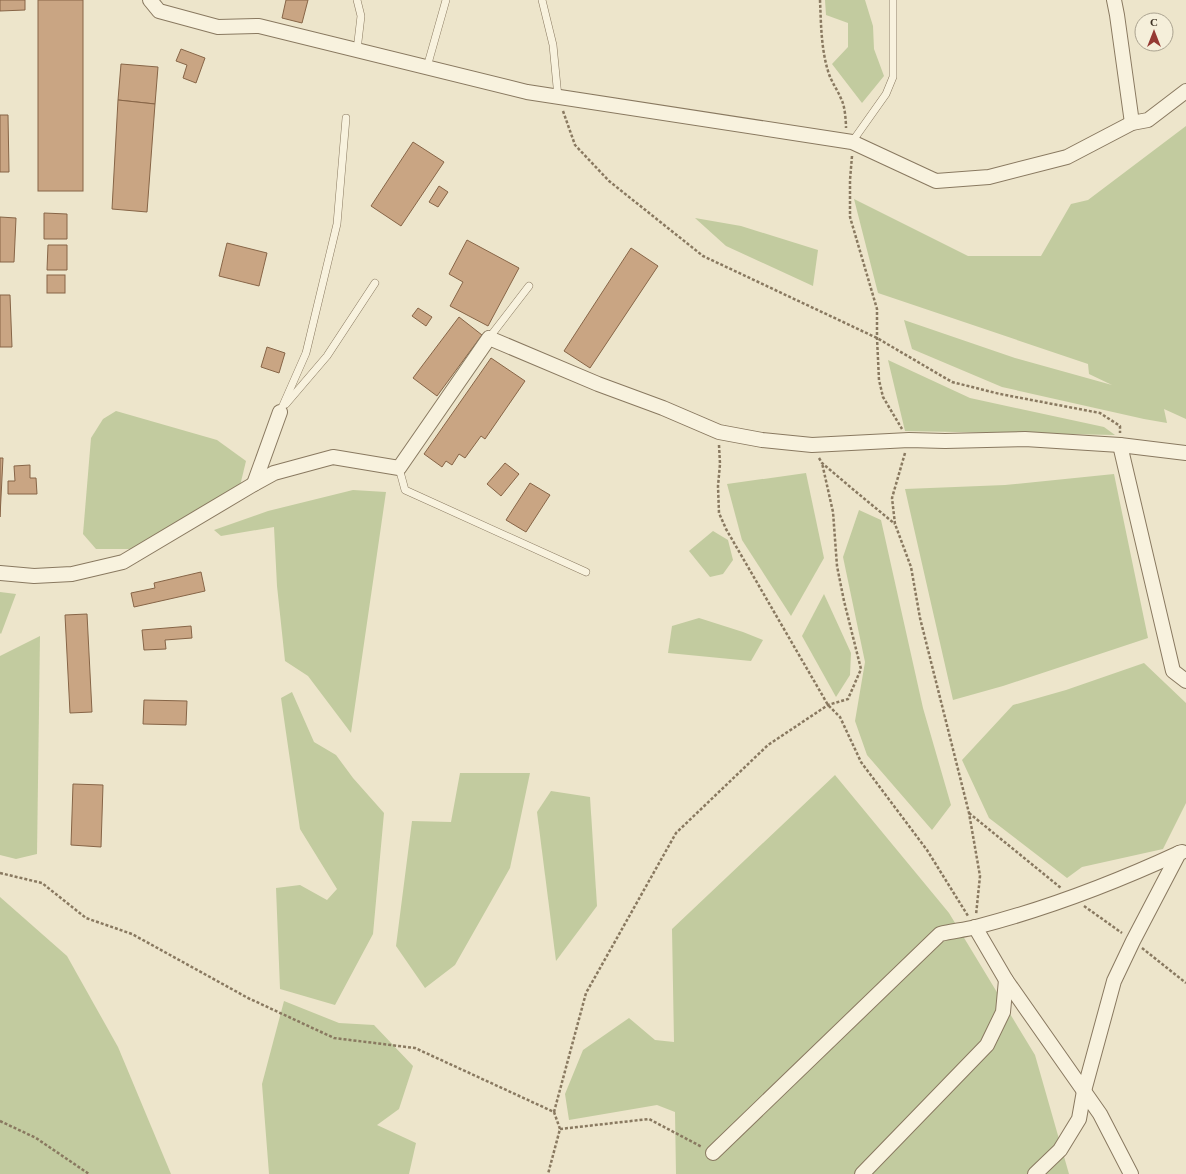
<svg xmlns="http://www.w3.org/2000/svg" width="1186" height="1174" viewBox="0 0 1186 1174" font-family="'Libre Baskerville',serif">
	<rect width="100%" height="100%" fill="#ede5cb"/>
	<g fill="#c2cb9f">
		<polygon points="825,0 865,0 873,26 874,49 884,76 862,103 832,64 848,47 848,23 826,15"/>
		<polygon points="1186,126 1186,419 1164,409 1167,423 1144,419 1002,387 912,349 904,320 1015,358 1112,385 1089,374 1088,364 878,293 854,199 968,256 1041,256 1071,204 1088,200"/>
		<polygon points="695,218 741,226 818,250 813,286 726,246"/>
		<polygon points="888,360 970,398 1104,427 1115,435 905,431"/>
		<polygon points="116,411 217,440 246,461 239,490 143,549 96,549 83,534 91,438 103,419"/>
		<polygon points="806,473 824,558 791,616 742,540 727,484"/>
		<polygon points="1114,474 1148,638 1003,686 953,700 905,489 1005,485"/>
		<polygon points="353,490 386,492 351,733 308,676 285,661 277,586 274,527 221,536 214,530 268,511"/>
		<polygon points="859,510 881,520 923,708 951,805 932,830 867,755 855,721 865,662 843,557"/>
		<polygon points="713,531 728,540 733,560 723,574 710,577 689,551"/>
		<polygon points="0,592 16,594 1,634 0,633"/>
		<polygon points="824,594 851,653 850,675 836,697 802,636"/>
		<polygon points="699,618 743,632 763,640 751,661 668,653 672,626"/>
		<polygon points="40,636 37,854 16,859 0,855 0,656"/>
		<polygon points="1144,663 1186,703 1186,803 1163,849 1082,867 1067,878 989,818 962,760 1013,705 1066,690"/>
		<polygon points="292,692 314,742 336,755 353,778 384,813 373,934 335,1005 280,989 276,888 300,885 327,900 337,889 300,829 281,698"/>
		<polygon points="460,773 530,773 510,868 455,965 425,988 396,946 412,821 451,822"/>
		<polygon points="835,775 949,913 1035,1055 1069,1174 676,1174 675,1112 657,1105 569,1120 565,1094 583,1050 629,1018 655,1040 674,1042 672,929"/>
		<polygon points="551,791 590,797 597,906 556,961 537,812"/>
		<polygon points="0,897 67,956 118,1047 171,1174 0,1174"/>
		<polygon points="284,1001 339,1023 374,1025 413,1066 399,1109 377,1125 416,1143 409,1174 269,1174 262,1084"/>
	</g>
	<g fill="#c9a583" stroke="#876547">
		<polygon points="0,0 25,0 25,10 0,11"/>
		<rect x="38" y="0" width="45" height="191"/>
		<polygon points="286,0 308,0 302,23 282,18"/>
		<polygon points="181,49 205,58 196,83 183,78 187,65 176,61"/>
		<polygon points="121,64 158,67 155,104 118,100"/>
		<polygon points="118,100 155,104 147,212 112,209"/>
		<polygon points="0,115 8,115 9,172 0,172"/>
		<polygon points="413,142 444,162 401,226 371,206"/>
		<polygon points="439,186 448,192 438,207 429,202"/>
		<polygon points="44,213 67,214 67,239 44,239"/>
		<polygon points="0,217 16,218 14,262 0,262"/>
		<polygon points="467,240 519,268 488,326 450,306 463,282 449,274"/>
		<polygon points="227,243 267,253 259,286 219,276"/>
		<polygon points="48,245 67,245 67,270 47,270"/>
		<polygon points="631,248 658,266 590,368 564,351"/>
		<rect x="47" y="275" width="18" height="18"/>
		<polygon points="0,295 10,295 12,347 0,347"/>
		<polygon points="418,308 432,317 426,326 412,316"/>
		<polygon points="459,317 482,335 437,396 413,378"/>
		<polygon points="267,347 285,353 279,373 261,367"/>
		<polygon points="491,358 525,381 485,439 481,436 465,458 459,454 452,465 446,461 442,467 424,454"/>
		<polygon points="0,458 3,458 0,517"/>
		<polygon points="505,463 519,474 501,496 487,484"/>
		<polygon points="30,465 30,478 36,478 37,494 8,494 8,481 15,481 14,466"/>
		<polygon points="530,483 550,495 526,532 506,520"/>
		<polygon points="201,572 205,591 134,607 131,593 155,588 154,583"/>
		<polygon points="87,614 92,712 70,713 65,615"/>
		<polygon points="191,626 192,638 165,640 166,649 144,650 142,630"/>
		<polygon points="144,700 187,701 186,725 143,724"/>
		<polygon points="73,784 103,785 101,847 71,845"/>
	</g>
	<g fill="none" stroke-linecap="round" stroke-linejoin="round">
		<defs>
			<g id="lane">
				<polyline points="542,0 553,45 558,97"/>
				<polyline points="357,50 361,16 357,0"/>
				<polyline points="427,67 446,0"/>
				<polyline points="852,142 886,94 893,77 893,0"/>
				<polyline points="489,338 529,286"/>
				<polyline points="286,404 327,356 375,283"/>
				<polyline points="280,412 306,353 337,224 346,118"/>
				<polyline points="399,468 405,490 586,572"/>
			</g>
			<g id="street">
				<polyline points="150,0 159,11 218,27 259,26 527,92 852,142 936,181 989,177 1067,157 1132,123 1148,120 1186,91"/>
				<polyline points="1114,0 1117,15 1132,123"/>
				<polyline points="1120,445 1173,671 1186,681"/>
				<polyline points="254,484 280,412"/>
				<polyline points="0,573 34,576 72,574 123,562 254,484 274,473 333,457 399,468 489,338 598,384 663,408 719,432 762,440 812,445 909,440 945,441 1025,439 1120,445 1186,453"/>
				<polyline points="975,927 1006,980 1100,1114 1131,1174"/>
				<path d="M713,1153l227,-219c12,-3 24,-4 36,-7 70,-18 138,-44 203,-74"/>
				<polyline points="862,1174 987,1045 1003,1012 1006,980"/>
				<polyline points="1035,1174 1060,1150 1079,1119 1084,1091 1114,981 1133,941 1179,853 1182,852"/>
			</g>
		</defs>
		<use href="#lane" stroke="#897960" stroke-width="8"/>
		<use href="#street" stroke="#897960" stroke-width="16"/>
		<g stroke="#897960" stroke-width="2.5" stroke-dasharray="3 2" stroke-linecap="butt">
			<path d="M820,0c1,23 1,48 8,71 3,11 10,19 14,30 3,6 4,21 4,27"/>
			<polyline points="563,111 575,145 609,181 703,256 877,338 952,382 1000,394 1100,413 1120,426 1120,433"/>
			<polyline points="852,156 850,180 850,217 877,309 877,338 879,380 883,397 902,429"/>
			<polyline points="719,445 720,464 718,486 719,513 726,529 828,705 840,717 861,762 927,850 968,916"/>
			<polyline points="905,453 892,498 895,524 911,567 920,618 969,813 980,876 976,915"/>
			<polyline points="819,458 822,463 855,491 895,524"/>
			<polyline points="969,813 1061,888"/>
			<polyline points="0,873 42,883 86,918 132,934 248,998 334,1038 415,1048 554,1112 560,1129 548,1174"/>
			<polyline points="1084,906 1122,933"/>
			<polyline points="1142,948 1186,983"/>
			<polyline points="554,1112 586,993 676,833 768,745 828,705 848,699 861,669 844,601 837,566 833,512 822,463"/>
			<polyline points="0,1121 36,1138 89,1174"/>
			<polyline points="560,1129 649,1119 702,1147"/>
		</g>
		<use href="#lane" stroke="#f8f2de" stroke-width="7"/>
		<use href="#street" stroke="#f8f2de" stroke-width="14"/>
	</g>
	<g transform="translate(1154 32)"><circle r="19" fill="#f5efda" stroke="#aba390"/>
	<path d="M0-3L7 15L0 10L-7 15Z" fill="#953a33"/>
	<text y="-6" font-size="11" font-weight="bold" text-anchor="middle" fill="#3b3022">С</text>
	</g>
</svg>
